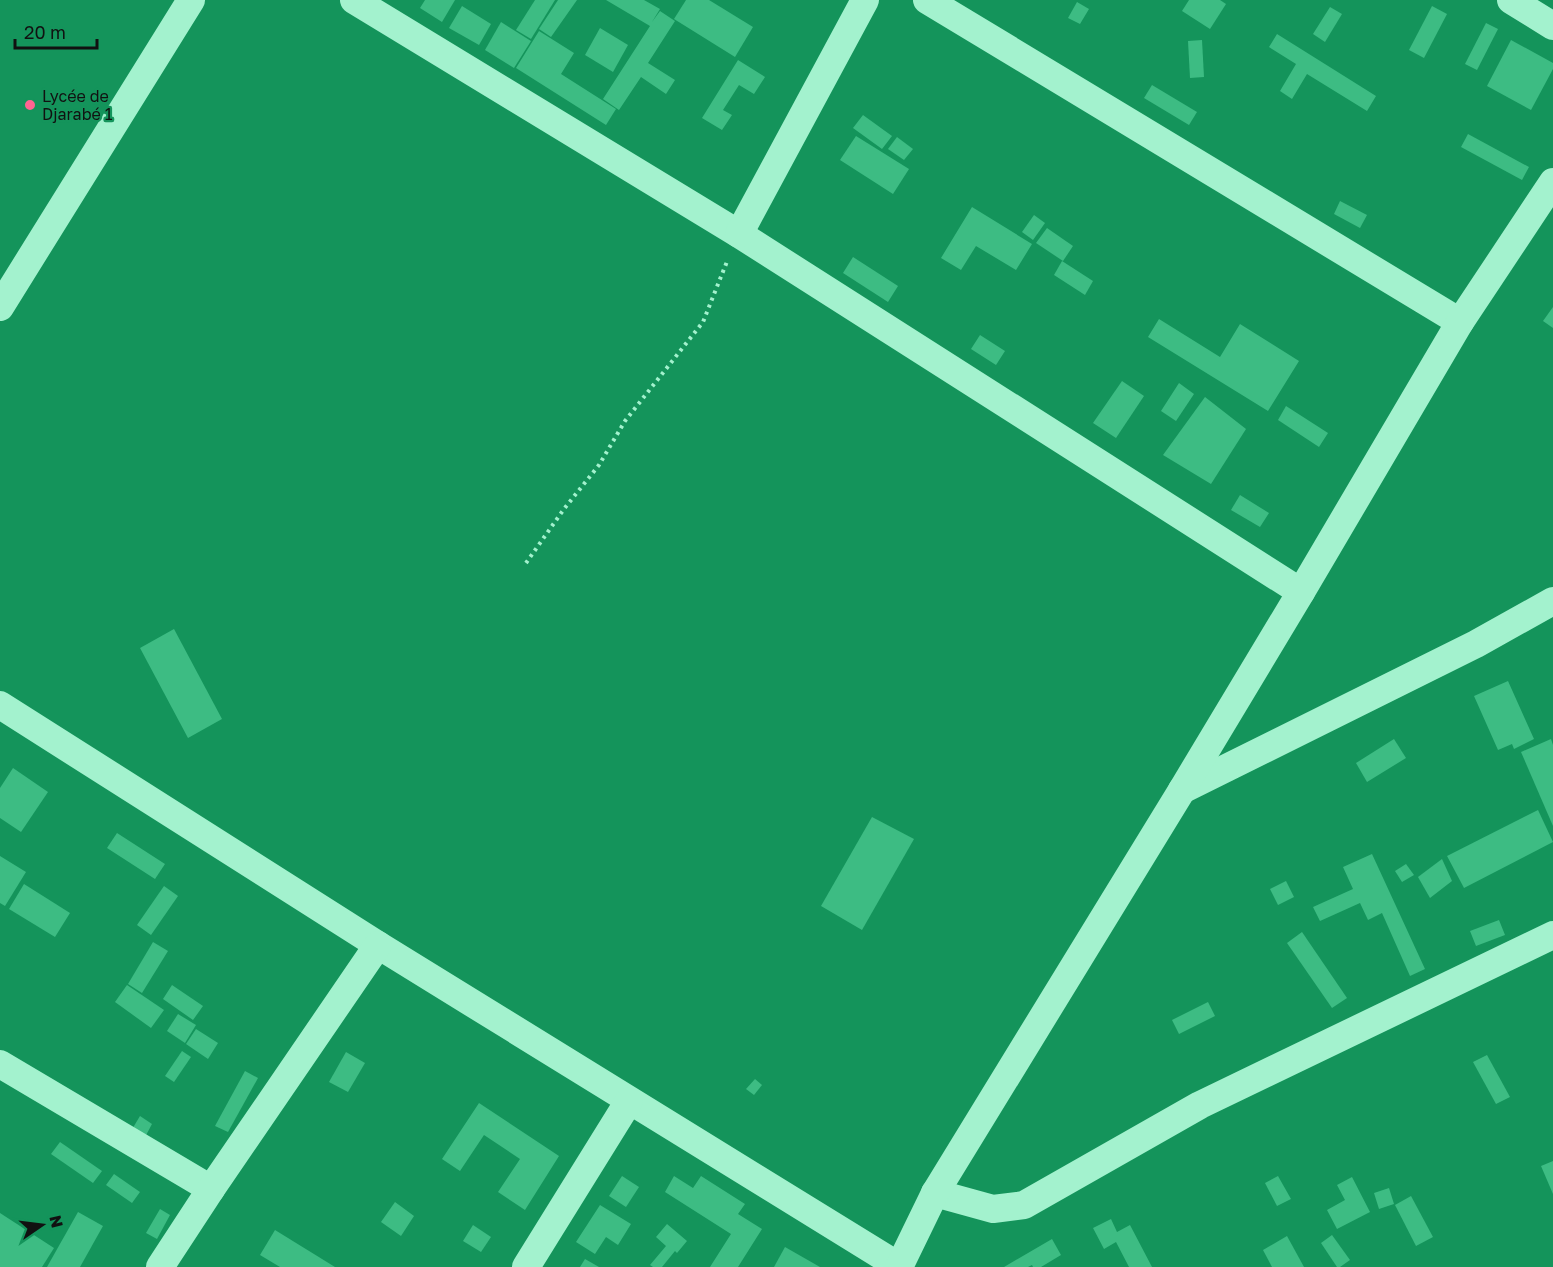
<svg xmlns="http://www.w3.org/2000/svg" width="1553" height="1267" viewBox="0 0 1553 1267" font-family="'Golos Text',sans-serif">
	<rect width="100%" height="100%" fill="#14945b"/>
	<g fill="#3dbc83">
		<polygon points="425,0 455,0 442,22 420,8"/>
		<polygon points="535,0 555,0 531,39 516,30"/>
		<polygon points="558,0 577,0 551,37 539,29"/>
		<polygon points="606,0 644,0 660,9 652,22 660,11 675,21 648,63 675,80 666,94 641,77 619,110 603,99 650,26"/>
		<polygon points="686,0 709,0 753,27 735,57 674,19"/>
		<polygon points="1189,0 1220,0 1226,4 1210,29 1182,11"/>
		<polygon points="1077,2 1089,9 1080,24 1068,18"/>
		<polygon points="462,6 491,24 479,45 449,28"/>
		<polygon points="1432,6 1447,14 1424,58 1409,50"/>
		<polygon points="1330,7 1342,14 1325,42 1313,34"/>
		<polygon points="501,22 531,41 514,68 485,50"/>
		<polygon points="1486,23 1498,29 1477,70 1465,64"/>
		<polygon points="600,28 628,45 613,72 585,55"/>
		<polygon points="539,31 574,53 561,74 616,109 606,125 516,68"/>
		<polygon points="1277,34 1376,96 1367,111 1307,74 1292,99 1280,91 1296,64 1269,47"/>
		<polygon points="1202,40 1204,77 1190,78 1188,41"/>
		<polygon points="1511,40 1553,63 1553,69 1531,110 1487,86"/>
		<polygon points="738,60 765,77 754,94 739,85 723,110 732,115 722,130 702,118"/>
		<polygon points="1152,85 1197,112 1189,125 1144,98"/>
		<polygon points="863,115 892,136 882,149 853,128"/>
		<polygon points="1468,134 1529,167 1522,180 1461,147"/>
		<polygon points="856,136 909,169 893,194 840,160"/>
		<polygon points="897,137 913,149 904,160 888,149"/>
		<polygon points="1340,201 1367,215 1360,228 1334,214"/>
		<polygon points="972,207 1032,244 1016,270 976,246 961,270 941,258"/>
		<polygon points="1034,215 1045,223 1033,240 1022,232"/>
		<polygon points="1047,228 1073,246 1063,261 1036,243"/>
		<polygon points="853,257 898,286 888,302 843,273"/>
		<polygon points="1062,261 1093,281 1085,295 1054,275"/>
		<polygon points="1553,307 1553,328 1543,321"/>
		<polygon points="1159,319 1220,357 1240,324 1299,361 1268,411 1148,337"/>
		<polygon points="980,335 1005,351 996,365 971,349"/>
		<polygon points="1122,381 1144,396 1116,438 1093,423"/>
		<polygon points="1179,383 1194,394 1176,421 1161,411"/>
		<polygon points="1205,397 1246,429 1211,484 1163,455"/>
		<polygon points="1286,406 1328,433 1319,447 1278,420"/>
		<polygon points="1240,495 1269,513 1260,527 1231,510"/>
		<polygon points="174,629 222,719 188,738 140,648"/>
		<polygon points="1508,681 1534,739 1514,749 1512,744 1498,750 1474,696"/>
		<polygon points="1394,739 1406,758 1367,782 1356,763"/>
		<polygon points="1551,739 1553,745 1553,826 1521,752"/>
		<polygon points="13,768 48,792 21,832 0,818 0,788"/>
		<polygon points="1538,810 1553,842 1464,888 1447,856"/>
		<polygon points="872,817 914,839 862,930 821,906"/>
		<polygon points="117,833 165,864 155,879 107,848"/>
		<polygon points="1372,854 1425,969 1410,976 1382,913 1368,920 1360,903 1320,921 1313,907 1353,889 1343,867"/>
		<polygon points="0,856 26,872 5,906 0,903"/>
		<polygon points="1442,859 1452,881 1430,898 1418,877"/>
		<polygon points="1406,864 1414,875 1402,882 1395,871"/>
		<polygon points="1286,881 1294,897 1278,905 1270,889"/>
		<polygon points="24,884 70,913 55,937 9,909"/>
		<polygon points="164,886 178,896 151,935 137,925"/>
		<polygon points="1499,920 1505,935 1476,946 1470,931"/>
		<polygon points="1302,932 1347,998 1332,1008 1287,943"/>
		<polygon points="153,942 168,951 142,993 128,984"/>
		<polygon points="127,985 164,1010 151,1028 115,1002"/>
		<polygon points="172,985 203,1006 193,1020 163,999"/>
		<polygon points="1208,1002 1215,1016 1179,1034 1172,1020"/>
		<polygon points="178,1014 196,1025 185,1043 167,1031"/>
		<polygon points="196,1029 218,1043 208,1059 186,1044"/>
		<polygon points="182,1051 191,1057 174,1082 165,1076"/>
		<polygon points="346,1052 365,1063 348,1092 329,1082"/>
		<polygon points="1487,1055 1510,1097 1496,1104 1473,1062"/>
		<polygon points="245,1071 258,1078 228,1132 215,1126"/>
		<polygon points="755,1079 762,1085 754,1095 746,1089"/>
		<polygon points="479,1103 559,1156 525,1210 498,1192 520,1159 484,1135 460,1171 442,1159"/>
		<polygon points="140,1116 152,1124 144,1139 131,1131"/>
		<polygon points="60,1142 102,1171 93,1183 51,1154"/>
		<polygon points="1553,1161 1553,1194 1541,1166"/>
		<polygon points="114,1174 140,1192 132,1203 106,1185"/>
		<polygon points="622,1176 639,1187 626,1207 609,1196"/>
		<polygon points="674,1176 693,1188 701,1176 745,1204 738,1214 762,1229 738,1267 710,1267 731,1234 665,1192"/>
		<polygon points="1278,1176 1291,1199 1277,1206 1265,1183"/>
		<polygon points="1352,1177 1370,1212 1337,1229 1327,1210 1345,1200 1337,1185"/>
		<polygon points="1389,1188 1394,1204 1379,1209 1374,1193"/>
		<polygon points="1411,1196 1433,1237 1416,1246 1395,1205"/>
		<polygon points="395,1202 414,1216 401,1236 381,1222"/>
		<polygon points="600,1205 631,1224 618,1245 606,1237 595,1254 576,1242"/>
		<polygon points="160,1209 170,1215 157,1239 146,1233"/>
		<polygon points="78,1212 103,1226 80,1267 47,1267"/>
		<polygon points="0,1213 54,1248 42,1267 0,1267"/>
		<polygon points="1111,1219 1117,1232 1130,1225 1152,1267 1129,1267 1116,1242 1104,1249 1093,1228"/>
		<polygon points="667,1224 687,1241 677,1253 675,1251 662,1267 653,1267 650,1265 666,1246 656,1237"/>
		<polygon points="473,1225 491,1237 481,1252 463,1241"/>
		<polygon points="275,1230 335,1267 280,1267 260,1255"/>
		<polygon points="1332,1235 1350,1260 1340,1267 1337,1267 1321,1243"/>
		<polygon points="1287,1236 1304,1267 1272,1267 1263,1250"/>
		<polygon points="1052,1239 1061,1255 1041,1267 1033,1267 1032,1265 1028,1267 1004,1267"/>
		<polygon points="785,1247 820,1267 774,1267"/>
		<polygon points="585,1259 599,1267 580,1267"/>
	</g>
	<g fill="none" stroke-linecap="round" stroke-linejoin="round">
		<polyline stroke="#a3f2ce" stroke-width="4" stroke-dasharray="3 4.5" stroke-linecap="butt" points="526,563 564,509 599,465 625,421 703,322 728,259"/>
		<g stroke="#a3f2ce" stroke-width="28">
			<polyline points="354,0 739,234 1301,592"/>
			<polyline points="927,0 1460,322"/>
			<polyline points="1511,0 1553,26"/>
			<polyline points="739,234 865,0"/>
			<polyline points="0,307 191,0"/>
			<polyline points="0,705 378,945 900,1267"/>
			<polyline points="1182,790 1476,644 1553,601"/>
			<polyline points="0,1064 211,1189"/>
			<polyline points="935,1193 993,1209 1024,1205 1200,1105 1553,935"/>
			<polyline points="160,1267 211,1189 378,945"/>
			<polyline points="526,1267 629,1101"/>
			<polyline points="899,1267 935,1193 1182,790 1301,592 1460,322 1553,182"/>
		</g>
	</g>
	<circle fill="#ff6491" stroke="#14945b" stroke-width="2" cx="30" cy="105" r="6"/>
	<g text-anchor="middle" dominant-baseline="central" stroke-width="4.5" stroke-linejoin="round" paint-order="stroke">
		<g font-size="16" fill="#111" stroke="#14945b" text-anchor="start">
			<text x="42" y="96">Lycée de<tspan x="42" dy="18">Djarabé 1</tspan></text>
		</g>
	</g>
	<g transform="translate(42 1225) rotate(76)" stroke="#14945b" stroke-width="4.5" paint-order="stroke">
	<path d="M0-4.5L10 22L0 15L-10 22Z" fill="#111111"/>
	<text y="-9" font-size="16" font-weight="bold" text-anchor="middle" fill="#111111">N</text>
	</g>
	<path d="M15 39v9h82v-9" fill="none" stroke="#111111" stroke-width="3"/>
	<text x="24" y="39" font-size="18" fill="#111111" stroke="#14945b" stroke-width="4.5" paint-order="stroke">20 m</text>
</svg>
